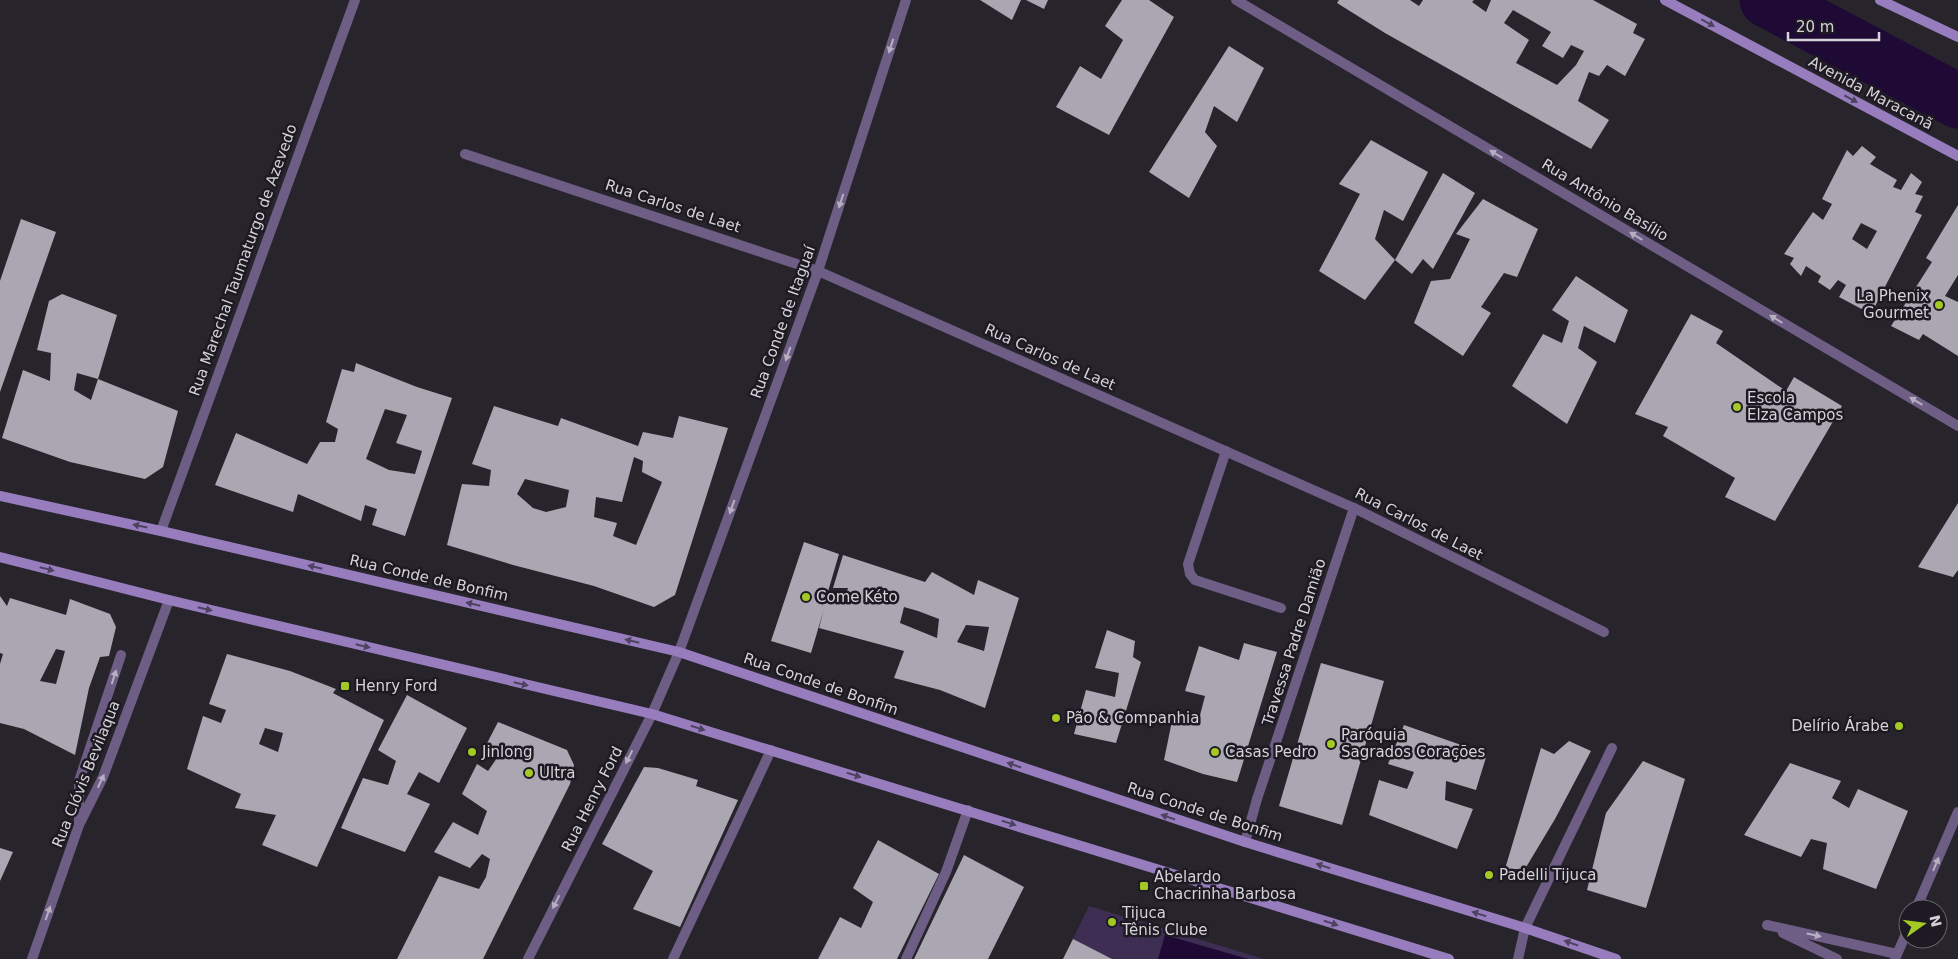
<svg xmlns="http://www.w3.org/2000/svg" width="1958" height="959" viewBox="0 0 1958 959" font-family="'DejaVu Sans',sans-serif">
	<rect width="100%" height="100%" fill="#27242c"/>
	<polygon fill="#3e2e53" points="1089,906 1264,959 1063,959"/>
	<polygon fill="#1f0935" points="1165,935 1248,959 1158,959"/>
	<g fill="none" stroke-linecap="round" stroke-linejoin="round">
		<polyline stroke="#1f0935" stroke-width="55" points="1767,0 1958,101"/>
	</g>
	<g fill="#aba7b2" fill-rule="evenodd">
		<polygon points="980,0 1021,0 1012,20"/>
		<polygon points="1026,0 1048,0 1044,9"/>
		<polygon points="1122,0 1149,0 1174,17 1109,135 1056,107 1080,66 1101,79 1123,40 1105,26"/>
		<path d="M1339,0h71l9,6 4,-6h51l-2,2 14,10 5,-12h102l44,24 -4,9 12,6 -20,37 -18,-11 -8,11 -10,-4 -11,29 31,19 -18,29 -206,-116 -48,-30zM1513,10l38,22 -9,14 21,12 8,-13 13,6 -8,14 -19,20 -41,-22 13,-23 -25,-17z"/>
		<polygon points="1229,46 1264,68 1237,122 1214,106 1205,132 1217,146 1189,198 1149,172"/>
		<polygon points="1371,140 1428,172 1403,221 1384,210 1375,239 1395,260 1443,173 1475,193 1433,269 1423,259 1412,274 1395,260 1365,300 1319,271 1360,194 1339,184"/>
		<path d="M1862,146l14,11 -6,7 27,16 -4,7 8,3 10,-17 11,9 -7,12 8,2 -8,16 7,3 -51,99 -32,-17 7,-12 -8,-5 -8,10 -12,-8 3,-6 -15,-10 -5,10 -11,-12 4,-6 -10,-4 29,-42 10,8 9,-16 -10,-5 25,-49 6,6zM1861,223l16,8 -10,18 -15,-10z"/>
		<polygon points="1483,199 1538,229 1517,277 1504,273 1481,307 1491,313 1463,356 1414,323 1431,281 1450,279 1470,239 1456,234"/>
		<polygon points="1958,205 1958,275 1945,296 1958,302 1958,356 1923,334 1919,340 1891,326 1932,262 1926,258"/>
		<polygon points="21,219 56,232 0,392 0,281"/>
		<polygon points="1576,276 1628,310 1615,343 1584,326 1578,348 1597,362 1567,424 1512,386 1543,334 1562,343 1569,321 1552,310"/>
		<polygon points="62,294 117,315 98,379 77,373 74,390 91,400 98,379 178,411 163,467 145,479 70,462 2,438 23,370 50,381 51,353 37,350 49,301"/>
		<polygon points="1691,314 1723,331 1716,343 1786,391 1794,377 1842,406 1775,521 1725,497 1735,478 1663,436 1668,427 1635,414"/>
		<path d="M356,363l61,24 35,11 -47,138 -33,-11 5,-16 -12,-4 -4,16 -63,-27 -5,18 -78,-27 21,-52 71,31 13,-22h15l3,-13 -12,-7 16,-53 12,3zM385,409l22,6 -11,28 26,8 -7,23 -26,-4 -23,-11z"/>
		<path d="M494,406l64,20 3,-8 77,28 5,-14 30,6 6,-22 49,12 -53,167 -21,12 -60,-21 -81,-21 -66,-20 15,-61 27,2 2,-16 -19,-6zM634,457l9,4 -1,11 20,10 -26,63 -23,-9 4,-13 -23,-6 2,-20 26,5zM525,479l44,11 -3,17 -20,5 -13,-4 -16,-14z"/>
		<polygon points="1958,503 1958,570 1953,577 1918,567"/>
		<path d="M804,542l35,12 -12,41 17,6 4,-13h-15l10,-33 82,27 7,-10 42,23 4,-15 41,18 -34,110 -45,-18 -46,-12 10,-27 -85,-23 5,-19 -13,44 -40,-12zM904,607l14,4 21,8 -2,19 -37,-15zM966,625l23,2 -5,24 -27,-9z"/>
		<path d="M0,596l7,10 3,-8 56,17 4,-16 40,15 6,13 -7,29 -9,1 -11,31 -14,67 -51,-26 -24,-6v-59l3,-10 -3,-1zM56,649l9,2 -9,33 -16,-3z"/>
		<polygon points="1107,630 1135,641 1133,657 1141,662 1116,743 1074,734 1086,690 1115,697 1119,673 1095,668"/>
		<polygon points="1244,643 1277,652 1237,782 1203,774 1164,760 1173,716 1198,723 1205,696 1185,691 1199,646 1239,660"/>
		<path d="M227,654l63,17 46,18 -3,4 51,27 -67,147 -55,-22 14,-30 -41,-7 6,-14 -54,-25 16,-53 18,7 5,-13 -17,-6zM265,728l18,5 -5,19 -19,-8z"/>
		<polygon points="1321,663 1384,681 1342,825 1279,806"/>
		<polygon points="407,695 467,728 439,783 419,772 407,794 430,804 405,852 341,828 363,778 388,785 396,761 378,750"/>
		<polygon points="498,722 567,750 574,765 570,784 483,959 397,959 439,876 479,889 486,877 490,859 482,854 470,868 434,852 453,822 478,835 487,811 462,794 477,764 488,771 497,758 483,751"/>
		<polygon points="1404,725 1487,754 1476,790 1446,781 1445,800 1473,809 1457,849 1369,815 1379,780 1407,789 1414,772 1388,764"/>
		<polygon points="1569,741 1591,751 1555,819 1525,869 1505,869 1541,748 1554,754"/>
		<polygon points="1643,761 1685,779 1646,908 1587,890 1606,813"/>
		<polygon points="1790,763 1841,781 1832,798 1849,808 1858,789 1908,811 1876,889 1823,869 1827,843 1811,839 1801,857 1744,835"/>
		<polygon points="644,767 658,768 698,780 696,786 738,800 680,927 633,909 653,871 602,844"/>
		<polygon points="878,840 939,874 897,959 818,959 840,917 861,928 873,902 853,888"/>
		<polygon points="0,848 13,852 0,881"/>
		<polygon points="964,855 1024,887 988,959 914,959"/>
		<polygon points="1073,939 1112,959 1063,959"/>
	</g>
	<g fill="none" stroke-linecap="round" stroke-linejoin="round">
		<g stroke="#6e5e86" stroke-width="10">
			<polyline points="1226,451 1188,564 1190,574 1195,580 1281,608"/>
			<polyline points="1257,799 1354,508"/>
			<polyline points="79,825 79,781 121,655"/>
			<polyline points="1767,925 1897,954"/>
			<polyline points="1783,933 1837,959"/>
			<polyline points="673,959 771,750"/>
			<polyline points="906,959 946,872 968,810"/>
		</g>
		<polyline stroke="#6e5e86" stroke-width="10" points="1245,842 1257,799"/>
		<g stroke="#6e5e86" stroke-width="10">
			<polyline points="1236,0 1958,426"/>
			<polyline points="465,154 818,271 1354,508 1604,632"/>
			<polyline points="161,531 355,0"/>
			<polyline points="32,959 79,825 103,777 169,600"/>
			<polyline points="528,959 652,714 679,652 818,271 906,0"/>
			<polyline points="1518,959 1525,928 1612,748"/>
		</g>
		<g stroke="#6e5e86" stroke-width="10">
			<polyline points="1916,909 1958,812"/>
			<polyline points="1895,959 1908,929"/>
		</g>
		<g stroke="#977dbd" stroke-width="10">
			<polyline points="1665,0 1958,156"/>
			<polyline points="1880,0 1958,37"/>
			<polyline points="0,496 161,531 679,652 1245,842 1525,928 1616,959"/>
			<polyline points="0,557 169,600 652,714 1449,959"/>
		</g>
	</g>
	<defs><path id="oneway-solid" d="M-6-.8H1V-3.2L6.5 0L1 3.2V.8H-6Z" transform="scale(1.25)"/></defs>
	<g fill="#4e4261">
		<use href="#oneway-solid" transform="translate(1708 23) rotate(28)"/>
		<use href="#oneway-solid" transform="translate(1851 99) rotate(28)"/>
		<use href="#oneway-solid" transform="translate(140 526) rotate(-168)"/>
		<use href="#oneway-solid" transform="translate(315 567) rotate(-167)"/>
		<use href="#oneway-solid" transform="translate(47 569) rotate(14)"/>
		<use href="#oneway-solid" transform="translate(473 604) rotate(-167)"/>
		<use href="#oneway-solid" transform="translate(205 609) rotate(13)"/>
		<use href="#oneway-solid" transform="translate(632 641) rotate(-167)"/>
		<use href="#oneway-solid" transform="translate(363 646) rotate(13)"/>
		<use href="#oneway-solid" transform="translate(521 684) rotate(13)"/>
		<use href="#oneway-solid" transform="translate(698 728) rotate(17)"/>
		<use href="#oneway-solid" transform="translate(1014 765) rotate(-161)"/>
		<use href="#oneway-solid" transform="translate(854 775) rotate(17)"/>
		<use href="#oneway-solid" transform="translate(1168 817) rotate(-161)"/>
		<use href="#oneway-solid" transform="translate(1009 823) rotate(17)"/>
		<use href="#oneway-solid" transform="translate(1323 866) rotate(-163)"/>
		<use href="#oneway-solid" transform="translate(1479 914) rotate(-163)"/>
		<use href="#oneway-solid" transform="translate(1331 923) rotate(17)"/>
		<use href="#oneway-solid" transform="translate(1571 943) rotate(-161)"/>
	</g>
	<g fill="#b6afbf">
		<use href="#oneway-solid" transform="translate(891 46) rotate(108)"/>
		<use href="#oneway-solid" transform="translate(1496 154) rotate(-149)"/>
		<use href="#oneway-solid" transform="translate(841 201) rotate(108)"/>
		<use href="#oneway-solid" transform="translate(1636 236) rotate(-149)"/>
		<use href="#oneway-solid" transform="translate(1776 319) rotate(-149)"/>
		<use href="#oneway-solid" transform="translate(788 354) rotate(110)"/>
		<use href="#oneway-solid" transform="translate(1916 401) rotate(-149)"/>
		<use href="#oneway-solid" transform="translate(732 507) rotate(110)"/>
		<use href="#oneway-solid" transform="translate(114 677) rotate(-72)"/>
		<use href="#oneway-solid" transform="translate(629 757) rotate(117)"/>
		<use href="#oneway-solid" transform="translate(101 781) rotate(-65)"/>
		<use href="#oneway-solid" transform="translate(1936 864) rotate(-67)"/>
		<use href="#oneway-solid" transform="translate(556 902) rotate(117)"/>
		<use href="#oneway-solid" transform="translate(48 913) rotate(-71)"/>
		<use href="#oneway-solid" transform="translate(1814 935) rotate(12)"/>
	</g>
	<g fill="#a4c824" stroke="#1d1a23" stroke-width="2">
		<circle cx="1939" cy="305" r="5"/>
		<circle cx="1737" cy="407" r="5"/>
		<circle cx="806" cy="597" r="5"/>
		<rect x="340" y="681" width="10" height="10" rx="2.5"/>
		<circle cx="1056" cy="718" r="5"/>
		<circle cx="1899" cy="726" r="5"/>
		<circle cx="1331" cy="744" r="5"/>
		<circle cx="472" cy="752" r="5"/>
		<circle cx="1215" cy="752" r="5"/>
		<circle cx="529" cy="773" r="5"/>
		<circle cx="1489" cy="875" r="5"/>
		<rect x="1139" y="881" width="10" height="10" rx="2.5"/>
		<circle cx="1112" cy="922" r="5"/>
	</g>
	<g text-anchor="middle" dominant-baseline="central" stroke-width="5" stroke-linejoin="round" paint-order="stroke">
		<g font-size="15" fill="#d5d2d8" stroke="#1d1a23">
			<text transform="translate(1871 93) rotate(28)">Avenida Maracanã</text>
			<text transform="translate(1605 200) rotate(31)">Rua Antônio Basílio</text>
			<text transform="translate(673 206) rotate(18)">Rua Carlos de Laet</text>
			<text transform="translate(243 260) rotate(-70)">Rua Marechal Taumaturgo de Azevedo</text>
			<text transform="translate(783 322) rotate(-70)">Rua Conde de Itaguaí</text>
			<text transform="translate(1050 357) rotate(24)">Rua Carlos de Laet</text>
			<text transform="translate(1419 524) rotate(27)">Rua Carlos de Laet</text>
			<text transform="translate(429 578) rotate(13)">Rua Conde de Bonfim</text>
			<text transform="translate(1294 642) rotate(-72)">Travessa Padre Damião</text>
			<text transform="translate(821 684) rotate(19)">Rua Conde de Bonfim</text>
			<text transform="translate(86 774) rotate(-68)">Rua Clóvis Bevilaqua</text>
			<text transform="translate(592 799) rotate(-63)">Rua Henry Ford</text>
			<text transform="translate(1205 812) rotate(18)">Rua Conde de Bonfim</text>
		</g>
		<g font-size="15" fill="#d5d2d8" stroke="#1d1a23" text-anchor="start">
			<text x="1929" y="296" text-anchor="end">La Phenix<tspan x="1929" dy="17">Gourmet</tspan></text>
			<text x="1747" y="398">Escola<tspan x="1747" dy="17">Elza Campos</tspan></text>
			<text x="816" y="597">Come Kéto</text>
			<text x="355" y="686">Henry Ford</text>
			<text x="1066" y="718">Pão &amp; Companhia</text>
			<text x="1889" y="726" text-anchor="end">Delírio Árabe</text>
			<text x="1341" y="735">Paróquia<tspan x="1341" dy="17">Sagrados Corações</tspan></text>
			<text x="482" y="752">Jinlong</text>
			<text x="1225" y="752">Casas Pedro</text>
			<text x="539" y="773">Ultra</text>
			<text x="1499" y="875">Padelli Tijuca</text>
			<text x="1154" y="877">Abelardo<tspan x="1154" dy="17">Chacrinha Barbosa</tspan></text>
			<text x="1122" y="913">Tijuca<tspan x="1122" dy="17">Tênis Clube</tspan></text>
		</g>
	</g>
	<g transform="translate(1923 924) rotate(76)"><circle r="24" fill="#1d1a23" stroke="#67646b"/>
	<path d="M0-4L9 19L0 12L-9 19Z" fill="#a4c824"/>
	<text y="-8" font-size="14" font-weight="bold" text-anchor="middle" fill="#d5d2d8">N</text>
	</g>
	<path d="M1788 32v8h91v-8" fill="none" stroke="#d5d2d8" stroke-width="2.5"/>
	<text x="1796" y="32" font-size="15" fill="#d5d2d8" stroke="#1d1a23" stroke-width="4" paint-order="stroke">20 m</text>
</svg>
